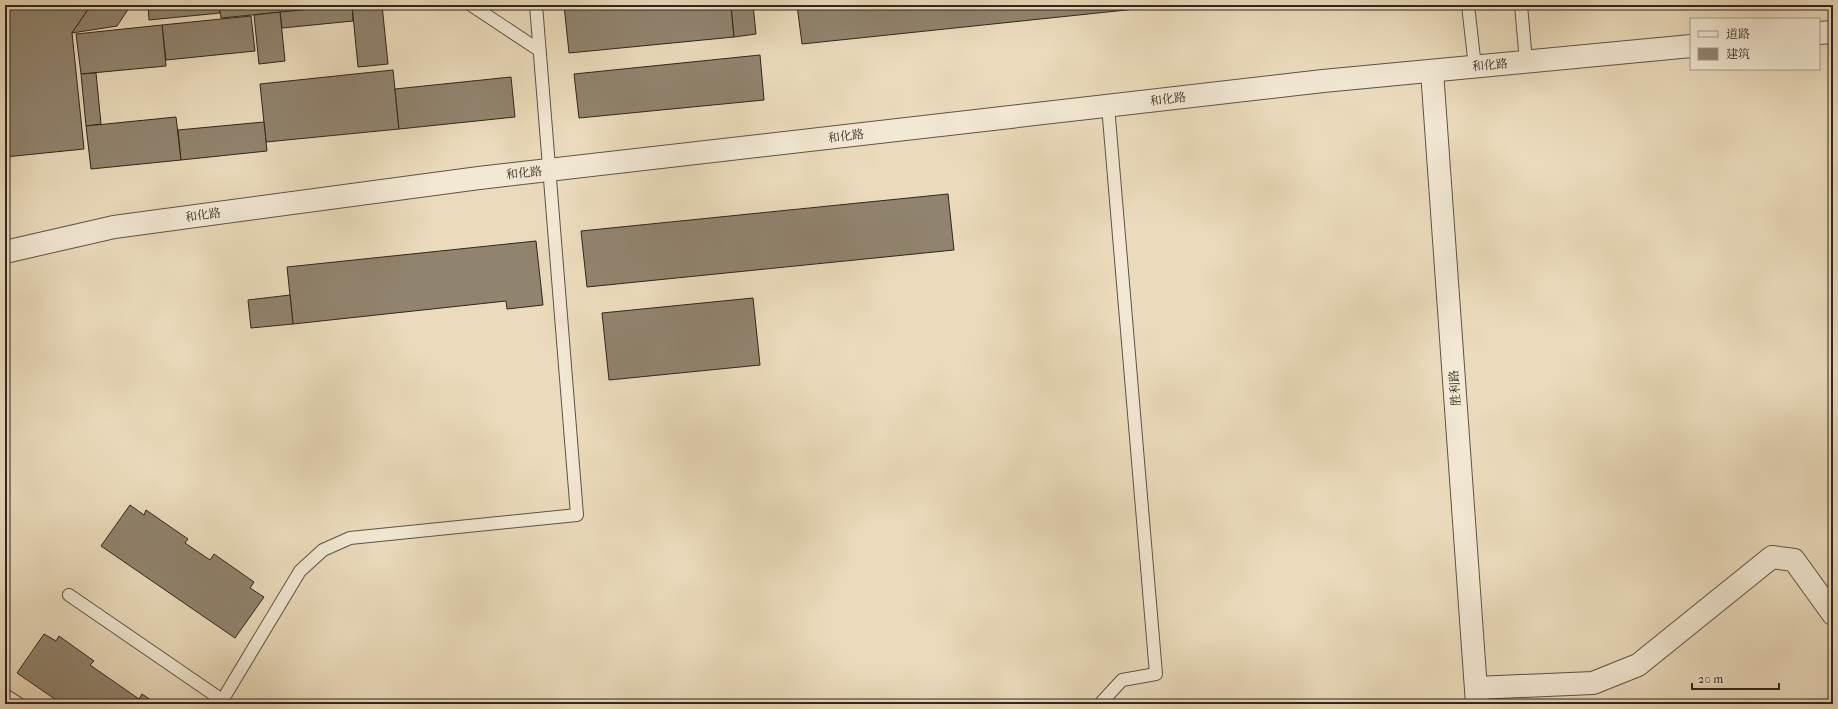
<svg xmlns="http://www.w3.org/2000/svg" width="1838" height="709" viewBox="0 0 1838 709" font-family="'IM FELL French Canon','Noto Serif SC',serif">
	<rect width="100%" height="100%" fill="#ebdbbc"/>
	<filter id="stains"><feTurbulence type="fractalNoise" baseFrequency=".005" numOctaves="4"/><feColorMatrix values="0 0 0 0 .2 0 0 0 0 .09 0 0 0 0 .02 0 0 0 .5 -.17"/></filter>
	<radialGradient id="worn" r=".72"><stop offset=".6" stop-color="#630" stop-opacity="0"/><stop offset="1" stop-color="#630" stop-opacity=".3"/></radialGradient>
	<g fill="#91846f" stroke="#30251c">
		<polygon points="6,5 91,5 72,33 84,149 5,157 5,7"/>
		<polygon points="91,5 131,5 117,26 72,33"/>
		<polygon points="148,5 219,5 220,13 149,20"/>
		<polygon points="219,5 354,5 221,18"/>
		<polygon points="352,5 353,21 282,28 280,12"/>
		<polygon points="352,5 382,5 388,64 358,67"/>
		<polygon points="564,5 731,5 734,37 569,53"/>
		<polygon points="731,5 753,5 756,34 734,37"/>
		<polygon points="797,5 830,5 798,8"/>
		<polygon points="797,5 1174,5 802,44"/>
		<polygon points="280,12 285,61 259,64 254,15"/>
		<polygon points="251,16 255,51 166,60 162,25"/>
		<polygon points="162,25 166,66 81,74 76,34"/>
		<polygon points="760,55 764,100 579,118 574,74"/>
		<polygon points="393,70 399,129 266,142 260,84"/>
		<polygon points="96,73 101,124 86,126 81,74"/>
		<polygon points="511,77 515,117 399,129 395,89"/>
		<polygon points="176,117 181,160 91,169 86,126"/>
		<polygon points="264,122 267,151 181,160 178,130"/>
		<polygon points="948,194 954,250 587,287 581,231"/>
		<polygon points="536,241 543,305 507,309 506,301 293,324 287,267"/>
		<polygon points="290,295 293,324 251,328 248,300"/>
		<polygon points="753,298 760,365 609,380 602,313"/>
		<polygon points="130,505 144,515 146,510 188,539 185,543 210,560 214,554 254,582 250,588 264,597 235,638 101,546"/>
		<polygon points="44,634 56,641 59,636 94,661 90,665 139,699 142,694 157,704 62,704 17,673"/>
	</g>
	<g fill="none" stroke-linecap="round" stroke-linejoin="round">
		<defs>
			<g id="service">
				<polyline points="471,5 539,50"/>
				<polyline points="1468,5 1475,67"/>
				<polyline points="1521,5 1526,62"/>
				<polyline points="69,595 222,700"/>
				<polyline points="5,695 19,704"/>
				<polyline points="220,704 300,571 323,550 350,538 577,515 536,5"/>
				<polyline points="1100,704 1122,680 1156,674 1108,106"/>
			</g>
			<g id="minor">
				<polyline points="1432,71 1477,704"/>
				<polyline points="1476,688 1593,683 1638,665 1772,557 1794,560 1833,614"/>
			</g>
			<g id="tertiary">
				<polyline points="1819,33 1833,32"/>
				<polyline points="5,252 114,227 479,178 1323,81 1691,46"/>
			</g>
		</defs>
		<use href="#service" stroke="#5f5244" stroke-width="14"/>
		<use href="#minor" stroke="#5f5244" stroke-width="24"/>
		<use href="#tertiary" stroke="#5f5244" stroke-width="24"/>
		<use href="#service" stroke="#f2e8d3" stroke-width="12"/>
		<use href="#minor" stroke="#f2e8d3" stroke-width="22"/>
		<use href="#tertiary" stroke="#f2e8d3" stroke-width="22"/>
	</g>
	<g text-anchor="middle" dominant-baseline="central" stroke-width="3" stroke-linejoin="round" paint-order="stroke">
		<g font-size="12" fill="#30251c" stroke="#f2e8d3">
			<text transform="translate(1490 65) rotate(-5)">和化路</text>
			<text transform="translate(1168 99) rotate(-7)">和化路</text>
			<text transform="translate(846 136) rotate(-7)">和化路</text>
			<text transform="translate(524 173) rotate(-6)">和化路</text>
			<text transform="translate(203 215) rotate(-8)">和化路</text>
			<text transform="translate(1455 388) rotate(-94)">胜利路</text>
		</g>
	</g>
	<rect width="1838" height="709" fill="none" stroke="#ebdbbc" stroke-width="20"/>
	<rect x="6" y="6" width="1826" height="697" fill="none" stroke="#30251c" stroke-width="2"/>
	<rect x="10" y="10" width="1818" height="689" fill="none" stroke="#30251c"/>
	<rect x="1690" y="18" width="130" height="52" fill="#f2e8d3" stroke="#a49a8a"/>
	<rect x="1698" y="31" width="20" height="6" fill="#f2e8d3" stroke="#a49a8a"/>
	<text x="1726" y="38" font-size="12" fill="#30251c">道路</text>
	<rect x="1698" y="48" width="20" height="12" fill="#91846f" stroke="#a49a8a"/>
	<text x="1726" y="58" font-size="12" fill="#30251c">建筑</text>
	<path d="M1692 683v6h87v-6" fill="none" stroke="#30251c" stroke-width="2"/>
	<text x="1698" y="683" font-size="12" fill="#30251c" stroke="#f2e8d3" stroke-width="3" paint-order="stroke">20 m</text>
	<rect width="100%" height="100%" filter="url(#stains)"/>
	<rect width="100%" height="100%" fill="url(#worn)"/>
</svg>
